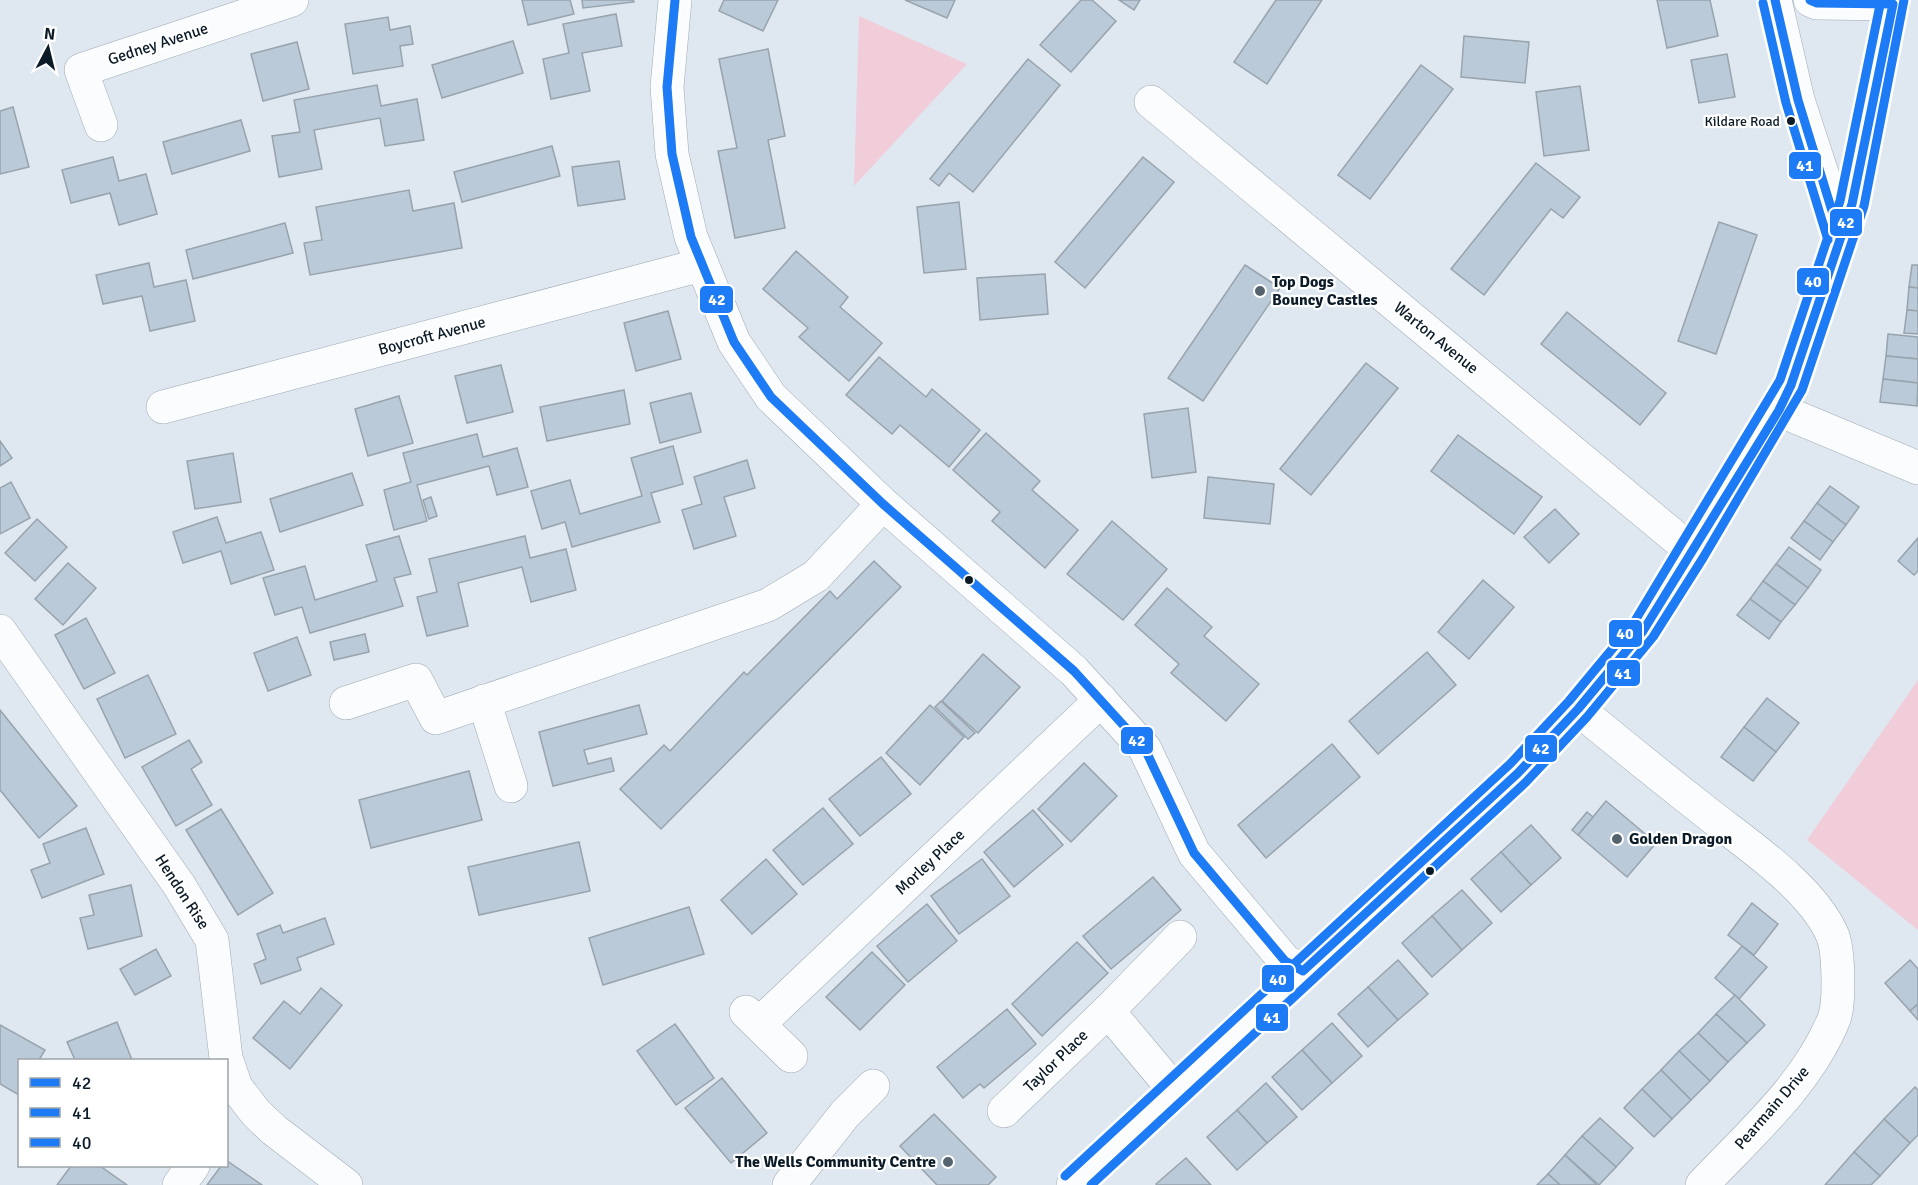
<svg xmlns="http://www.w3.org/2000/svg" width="1918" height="1185" viewBox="0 0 1918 1185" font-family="Signika,sans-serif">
	<rect width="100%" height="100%" fill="#dfe8f0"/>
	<g fill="#f1cdd9">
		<polygon points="859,16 967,64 854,186"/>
		<polygon points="1918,680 1918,930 1807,840"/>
	</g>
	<g fill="#bacad8" stroke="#98a3ad" stroke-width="1.5">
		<polygon points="522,0 570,0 574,14 528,25"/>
		<polygon points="582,0 633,0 634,2 583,8"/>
		<polygon points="724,0 778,0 763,31 719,11"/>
		<polygon points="905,0 955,0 947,18"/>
		<polygon points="1081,0 1092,0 1116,21 1071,72 1040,45"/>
		<polygon points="1119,0 1140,0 1134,10"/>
		<polygon points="1276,0 1322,0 1267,84 1234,62"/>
		<polygon points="1657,0 1710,0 1718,36 1667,48"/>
		<polygon points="616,14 622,46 582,53 590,91 551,99 543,59 569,53 563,24"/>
		<polygon points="388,17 390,30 410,26 413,44 400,46 403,66 353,74 345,24"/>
		<polygon points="1464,36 1529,42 1525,83 1461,77"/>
		<polygon points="513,41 523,73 442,98 432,65"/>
		<polygon points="297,42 309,89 263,101 251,54"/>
		<polygon points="768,49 785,136 768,140 785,228 735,238 718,151 737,148 719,59"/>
		<polygon points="1727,54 1735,97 1699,103 1691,60"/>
		<polygon points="1028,59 1060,85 973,192 949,173 939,186 930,179"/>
		<polygon points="1421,65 1453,89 1370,199 1338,175"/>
		<polygon points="377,85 381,106 417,99 424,140 385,146 380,118 314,130 322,169 279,177 272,136 300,132 294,100"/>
		<polygon points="1580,86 1589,150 1544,156 1536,92"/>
		<polygon points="13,107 29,167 0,174 0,111"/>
		<polygon points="241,120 250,151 172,174 163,142"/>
		<polygon points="552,146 560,176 462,202 454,172"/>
		<polygon points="113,157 119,181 146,174 157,214 119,225 110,193 71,203 62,170"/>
		<polygon points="1143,157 1174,182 1085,288 1055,262"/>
		<polygon points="619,161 625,199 578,206 572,167"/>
		<polygon points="1536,163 1580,197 1563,218 1551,209 1484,295 1451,269"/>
		<polygon points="409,190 413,211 454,203 462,248 310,275 304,243 322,240 316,207"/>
		<polygon points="959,202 966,269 924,273 917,207"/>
		<polygon points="1719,222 1757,235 1716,354 1678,341"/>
		<polygon points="285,223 293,253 193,279 186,250"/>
		<polygon points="796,251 848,297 840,307 882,343 849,381 799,337 808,328 763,289"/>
		<polygon points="149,263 154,287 186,280 195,321 150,331 142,296 103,304 96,275"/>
		<polygon points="1245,265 1280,288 1203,401 1168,378"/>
		<polygon points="1912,265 1918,265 1918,288 1909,287"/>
		<polygon points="1045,274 1048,314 980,320 977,278"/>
		<polygon points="1909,287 1918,288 1918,311 1907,310"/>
		<polygon points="1907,310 1918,311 1918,334 1904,333"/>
		<polygon points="668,311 681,359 636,371 624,323"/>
		<polygon points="1567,312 1666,393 1640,425 1541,344"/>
		<polygon points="1888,334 1918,337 1918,359 1886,356"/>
		<polygon points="1886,356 1918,359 1918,383 1883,379"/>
		<polygon points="879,357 926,397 932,389 980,430 949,467 900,425 892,434 846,395"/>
		<polygon points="1366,363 1398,388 1311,495 1280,469"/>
		<polygon points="501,365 513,412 467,423 455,376"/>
		<polygon points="1883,379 1918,383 1917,406 1880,402"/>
		<polygon points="624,390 630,424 547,441 540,407"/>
		<polygon points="691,393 701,432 660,443 650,403"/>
		<polygon points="399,396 413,443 368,456 355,409"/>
		<polygon points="1188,408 1196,472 1152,478 1144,414"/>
		<polygon points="986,433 1040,481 1032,490 1078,530 1045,568 992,521 1000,512 953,470"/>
		<polygon points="477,434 483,457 517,448 528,487 497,495 489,466 417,485 427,521 394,530 384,490 411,482 403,453"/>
		<polygon points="1458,435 1542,497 1514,534 1431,471"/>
		<polygon points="0,441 12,458 0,466"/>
		<polygon points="673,446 683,484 651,493 660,522 572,547 565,522 542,529 531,491 570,480 580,514 642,496 631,458"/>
		<polygon points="233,453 241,502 195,509 187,461"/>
		<polygon points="747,460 755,488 724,497 736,536 694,549 682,510 702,504 694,477"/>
		<polygon points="352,473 363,505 280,532 270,499"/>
		<polygon points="1208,477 1274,484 1270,524 1204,518"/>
		<polygon points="11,482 30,518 0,534 0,488"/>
		<polygon points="1830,486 1859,507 1846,525 1817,503"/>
		<polygon points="431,497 437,516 429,519 423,500"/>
		<polygon points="1817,503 1846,525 1833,542 1804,521"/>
		<polygon points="1555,509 1579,534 1549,563 1524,537"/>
		<polygon points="217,517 226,543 261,532 274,570 231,584 221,551 183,563 173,532"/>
		<polygon points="37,519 67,547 35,581 5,553"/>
		<polygon points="1112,521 1167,569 1123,620 1067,574"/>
		<polygon points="1804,521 1833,542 1820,560 1791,538"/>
		<polygon points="399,536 411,574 394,578 403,606 310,633 302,607 275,615 263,578 305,566 315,600 377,581 366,545"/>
		<polygon points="525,536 530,558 566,549 576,590 531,602 522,567 458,583 468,626 427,636 417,597 437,592 429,559"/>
		<polygon points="1918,538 1918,571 1914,575 1898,561"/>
		<polygon points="1789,547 1821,570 1808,588 1776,564"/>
		<polygon points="874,561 901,587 661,829 620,789 664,745 670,751 744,672 747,675 830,591 837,599"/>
		<polygon points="68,563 96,588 63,625 35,599"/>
		<polygon points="1776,564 1808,588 1795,605 1763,581"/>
		<polygon points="1483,580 1514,607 1469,659 1438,632"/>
		<polygon points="1763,581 1795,605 1781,622 1750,599"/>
		<polygon points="1167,588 1212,627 1204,636 1259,684 1226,721 1171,673 1179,664 1135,625"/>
		<polygon points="1750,599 1781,622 1769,639 1737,615"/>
		<polygon points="86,618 115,673 84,689 55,635"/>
		<polygon points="365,634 369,652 334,660 330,642"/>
		<polygon points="297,637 311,675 268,691 254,653"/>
		<polygon points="1427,652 1456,685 1378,754 1349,721"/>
		<polygon points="983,654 1020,687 978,733 942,701"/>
		<polygon points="148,675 176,734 125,758 97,699"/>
		<polygon points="1767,698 1799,723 1776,752 1744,727"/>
		<polygon points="941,701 975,733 968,739 935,707"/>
		<polygon points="639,705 647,734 584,750 588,764 611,758 614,771 553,786 539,732"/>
		<polygon points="930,705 964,737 920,785 886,753"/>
		<polygon points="0,710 77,806 39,838 0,790"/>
		<polygon points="1744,727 1776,752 1753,781 1721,757"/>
		<polygon points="189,740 202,762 191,769 212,805 176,826 142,767"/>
		<polygon points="1332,744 1360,777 1266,858 1238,825"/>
		<polygon points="881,757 911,794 860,836 829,799"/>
		<polygon points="1084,763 1117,796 1071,842 1038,809"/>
		<polygon points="469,771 482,820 371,848 359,800"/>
		<polygon points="1606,801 1656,843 1627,877 1578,835"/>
		<polygon points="823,808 853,844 803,885 773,850"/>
		<polygon points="221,809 273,893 238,915 186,830"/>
		<polygon points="1033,810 1063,845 1014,887 984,852"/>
		<polygon points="1587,812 1593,817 1578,835 1572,830"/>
		<polygon points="1531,825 1561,858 1531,885 1501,852"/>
		<polygon points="86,828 104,874 42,898 31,870 50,863 43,844"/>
		<polygon points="579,842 590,891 479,915 468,867"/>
		<polygon points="1501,852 1531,885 1501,912 1471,879"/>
		<polygon points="766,859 797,894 752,934 721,900"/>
		<polygon points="982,859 1010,896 959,934 931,896"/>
		<polygon points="1153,877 1181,910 1111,969 1083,936"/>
		<polygon points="131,885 142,936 88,949 80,918 94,915 89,895"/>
		<polygon points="1462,890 1492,923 1462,950 1432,916"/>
		<polygon points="1752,903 1778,924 1754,955 1728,935"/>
		<polygon points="927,904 957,941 908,982 877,946"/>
		<polygon points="689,907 704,954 603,985 589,938"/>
		<polygon points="1432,916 1462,950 1432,977 1402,943"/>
		<polygon points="325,918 334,944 297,958 301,970 261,984 254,964 266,959 257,934 280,925 283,933"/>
		<polygon points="1077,942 1108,973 1042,1036 1012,1004"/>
		<polygon points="1742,946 1767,967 1739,999 1715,978"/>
		<polygon points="156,949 171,976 135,995 120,969"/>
		<polygon points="872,952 905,985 860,1030 826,997"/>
		<polygon points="1398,960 1428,994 1398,1020 1368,987"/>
		<polygon points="1910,960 1918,969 1918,1004 1910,1011 1885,983"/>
		<polygon points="1368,987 1398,1020 1368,1047 1338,1014"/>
		<polygon points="321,988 342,1005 290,1069 253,1038 284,1001 300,1014"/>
		<polygon points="1735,995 1765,1025 1747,1043 1716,1014"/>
		<polygon points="1918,1004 1918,1020 1910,1011"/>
		<polygon points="1007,1009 1036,1044 984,1088 980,1084 963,1098 937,1067"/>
		<polygon points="1716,1014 1747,1043 1728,1062 1698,1033"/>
		<polygon points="117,1022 132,1060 75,1060 67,1042"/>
		<polygon points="1332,1023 1362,1056 1332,1083 1302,1050"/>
		<polygon points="675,1024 714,1078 676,1105 637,1051"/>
		<polygon points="0,1025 45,1050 39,1060 20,1060 19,1095 0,1084"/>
		<polygon points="1698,1033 1728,1062 1710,1081 1679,1051"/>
		<polygon points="1302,1050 1332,1083 1302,1110 1272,1077"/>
		<polygon points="1679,1051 1710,1081 1691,1100 1661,1070"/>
		<polygon points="1661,1070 1691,1100 1672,1119 1642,1089"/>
		<polygon points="722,1078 767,1133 731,1163 685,1108"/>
		<polygon points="1266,1083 1297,1117 1267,1143 1237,1110"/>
		<polygon points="1915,1087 1918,1090 1918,1135 1910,1143 1884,1119"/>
		<polygon points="1642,1089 1672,1119 1654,1137 1624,1108"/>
		<polygon points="1237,1110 1267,1143 1237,1170 1207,1137"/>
		<polygon points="934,1114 996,1177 988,1185 937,1185 900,1146"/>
		<polygon points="1600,1118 1633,1148 1616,1167 1582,1136"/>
		<polygon points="1884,1119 1910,1143 1880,1176 1854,1152"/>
		<polygon points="1582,1136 1616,1167 1599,1185 1565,1155"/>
		<polygon points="1854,1152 1880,1176 1871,1185 1825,1185"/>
		<polygon points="1565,1155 1597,1185 1560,1185 1548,1174"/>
		<polygon points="1186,1158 1211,1185 1157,1185 1156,1184"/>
		<polygon points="226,1160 262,1185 207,1185 221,1166 226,1166"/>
		<polygon points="71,1166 100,1166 127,1185 57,1185"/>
		<polygon points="1548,1174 1560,1185 1537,1185"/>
	</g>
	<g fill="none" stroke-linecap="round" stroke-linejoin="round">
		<defs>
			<g id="minor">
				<polyline points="675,0 667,87 672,154 691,237 734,342 771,397 883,504 1074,671 1145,749 1194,853 1285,961 1303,971"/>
				<polyline points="1775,0 1798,100 1832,204 1840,237"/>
				<polyline points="1810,0 1817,3 1893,4"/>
				<polyline points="1151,102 1693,552"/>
				<polyline points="101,125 81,70 292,0"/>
				<polyline points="163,407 701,265"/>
				<polyline points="1779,410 1918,468"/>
				<polyline points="0,631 179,885 212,940 226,1058 236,1087 256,1113 274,1130 346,1185"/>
				<polyline points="484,701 511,786"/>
				<polyline points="346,703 416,680 436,718 768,605 816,576 883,504"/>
				<path d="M1578,709c41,34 82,67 124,100 41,33 108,76 130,125 7,15 8,69 2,85 -27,66 -84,115 -132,166"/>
				<polyline points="1108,1011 1175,1091"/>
				<polyline points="746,1012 791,1056"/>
				<polyline points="759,1024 1101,700"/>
				<polyline points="1004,1111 1108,1011 1180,937"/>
				<polyline points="179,1185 193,1166"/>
				<polyline points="789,1185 845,1114 873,1086"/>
				<polyline points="1073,1185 1518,773 1578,709 1643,631 1693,552 1791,385 1852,204 1893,0"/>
			</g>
		</defs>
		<use href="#minor" stroke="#9ea9b4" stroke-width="34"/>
		<use href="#minor" stroke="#fafcfd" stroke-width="33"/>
		<defs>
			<g id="bus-1">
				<polyline points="675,0 667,87 672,154 691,237 734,342 771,397 883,504 1074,671 1145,749 1194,853 1285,961 1303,971 1518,773 1578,709 1643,631 1779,410 1791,385 1852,204 1893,4 1817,3 1810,0"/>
				<polyline points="1775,0 1798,100 1840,237"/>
			</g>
			<g id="bus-2">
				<polyline points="1763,3 1786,103 1828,240"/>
				<polyline points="1091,1185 1526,782 1587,717 1653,637 1703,558 1802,390 1864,206 1904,0"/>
			</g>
			<polyline id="bus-3" points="1065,1176 1510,764 1569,701 1633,624 1780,380 1840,201 1881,0"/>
		</defs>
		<use href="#bus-1" stroke="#fff" stroke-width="14"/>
		<use href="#bus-2" stroke="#fff" stroke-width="14"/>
		<use href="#bus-3" stroke="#fff" stroke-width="14"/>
		<use href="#bus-1" stroke="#1e7bf6" stroke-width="9"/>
		<use href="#bus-2" stroke="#1e7bf6" stroke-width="9"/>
		<use href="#bus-3" stroke="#1e7bf6" stroke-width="9"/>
	</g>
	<g fill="#0b1b28" stroke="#fff" stroke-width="2">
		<circle cx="1791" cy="121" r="5"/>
		<circle cx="969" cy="580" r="5"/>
		<circle cx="1430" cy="871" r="5"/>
	</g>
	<g fill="#55636e" stroke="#fff" stroke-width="2">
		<circle cx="1260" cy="291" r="6"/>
		<circle cx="1617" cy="839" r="6"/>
		<circle cx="948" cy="1162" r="6"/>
	</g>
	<g text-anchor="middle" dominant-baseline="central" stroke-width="4.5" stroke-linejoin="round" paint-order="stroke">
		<g font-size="14" fill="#0b1b28" stroke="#fff" text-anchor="end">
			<text x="1780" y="121">Kildare Road</text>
		</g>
		<g font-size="16" fill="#0b1b28" stroke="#fff">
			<text transform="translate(158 44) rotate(-18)">Gedney Avenue</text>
			<text transform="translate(432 336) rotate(-15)">Boycroft Avenue</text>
			<text transform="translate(1436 338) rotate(39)">Warton Avenue</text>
			<text transform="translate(930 862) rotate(-43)">Morley Place</text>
			<text transform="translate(182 892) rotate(57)">Hendon Rise</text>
			<text transform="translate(1056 1061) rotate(-44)">Taylor Place</text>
			<text transform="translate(1772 1108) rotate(-49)">Pearmain Drive</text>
		</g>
		<g font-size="16" font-weight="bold" fill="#0b1b28" stroke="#fff" text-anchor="start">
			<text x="1272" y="282">Top Dogs<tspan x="1272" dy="18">Bouncy Castles</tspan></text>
			<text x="1629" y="839">Golden Dragon</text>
			<text x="936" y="1162" text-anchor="end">The Wells Community Centre</text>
		</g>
	</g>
	<g stroke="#fff" stroke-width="2">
		<rect x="1788" y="151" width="34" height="29" rx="6" fill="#1e7bf6"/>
		<rect x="1829" y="208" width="34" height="29" rx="6" fill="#1e7bf6"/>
		<rect x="1796" y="267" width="34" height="29" rx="6" fill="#1e7bf6"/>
		<rect x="699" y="285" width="35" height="29" rx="6" fill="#1e7bf6"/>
		<rect x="1608" y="619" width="35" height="29" rx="6" fill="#1e7bf6"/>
		<rect x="1606" y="659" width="35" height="28" rx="6" fill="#1e7bf6"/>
		<rect x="1120" y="726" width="34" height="29" rx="6" fill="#1e7bf6"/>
		<rect x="1524" y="734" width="34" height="29" rx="6" fill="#1e7bf6"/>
		<rect x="1261" y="964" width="34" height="29" rx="6" fill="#1e7bf6"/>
		<rect x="1255" y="1003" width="34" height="29" rx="6" fill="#1e7bf6"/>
	</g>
	<g font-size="16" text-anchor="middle" font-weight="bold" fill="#fff">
		<text x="1805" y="171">41</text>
		<text x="1846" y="228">42</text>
		<text x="1813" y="287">40</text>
		<text x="717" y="305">42</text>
		<text x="1625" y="639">40</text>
		<text x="1623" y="679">41</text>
		<text x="1137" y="746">42</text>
		<text x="1541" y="754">42</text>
		<text x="1278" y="985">40</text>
		<text x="1272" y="1023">41</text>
	</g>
	<rect x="18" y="1059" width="210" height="108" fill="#ffffff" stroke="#9da4a9" stroke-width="1.5"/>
	<rect x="30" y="1078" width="30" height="9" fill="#1e7bf6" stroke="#9da4a9" stroke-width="1.5"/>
	<text x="72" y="1089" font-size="18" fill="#0b1b28">42</text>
	<rect x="30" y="1108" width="30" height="9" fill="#1e7bf6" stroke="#9da4a9" stroke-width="1.5"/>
	<text x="72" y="1119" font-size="18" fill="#0b1b28">41</text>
	<rect x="30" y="1138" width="30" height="9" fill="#1e7bf6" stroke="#9da4a9" stroke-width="1.5"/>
	<text x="72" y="1149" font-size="18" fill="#0b1b28">40</text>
	<g transform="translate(48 48) rotate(7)" stroke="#ffffff" stroke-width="4.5" paint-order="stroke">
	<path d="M0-4.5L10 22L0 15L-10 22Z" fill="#0b1b28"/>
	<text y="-9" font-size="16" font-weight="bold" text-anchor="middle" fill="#0b1b28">N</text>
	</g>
</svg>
